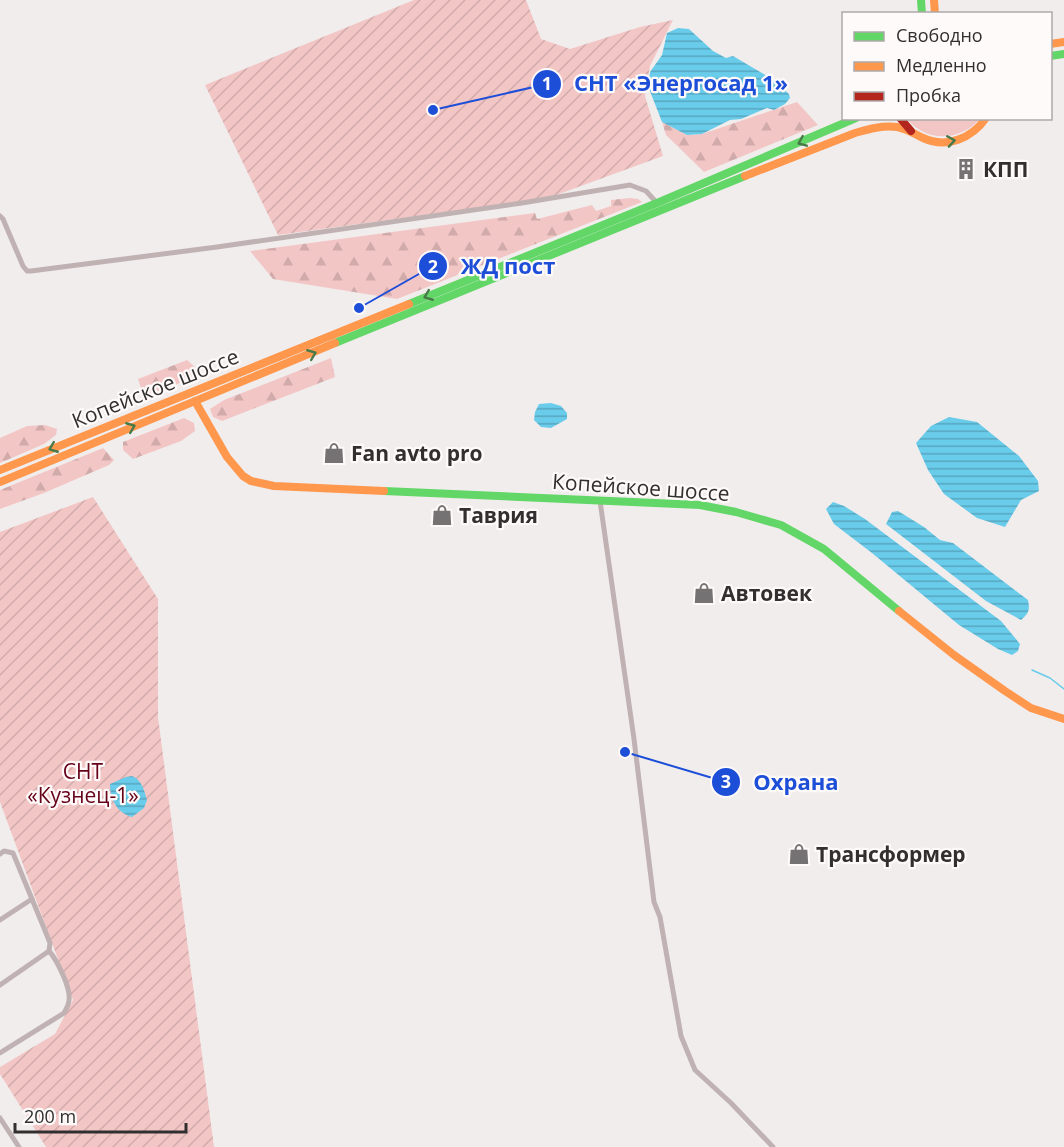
<svg xmlns="http://www.w3.org/2000/svg" width="1064" height="1147" viewBox="0 0 1064 1147" font-family="'Open Sans',sans-serif">
	<defs>
		<pattern id="forest-firs" width="22" height="20" patternUnits="userSpaceOnUse" patternTransform="scale(1.5)"><rect width="22" height="20" fill="#f3c6c6"/><path d="M5 1l3.5 6h-7zM16 11l3.5 6h-7z" fill="#d1aaaa"/></pattern>
		<pattern id="garden-furrows" width="10" height="10" patternUnits="userSpaceOnUse" patternTransform="scale(1.5)"><rect width="10" height="10" fill="#f3c6c6"/><path d="M-1 1l2-2M0 10L10 0M9 11l2-2" fill="none" stroke="#d1aaaa"/></pattern>
		<pattern id="water-rules" width="6" height="5" patternUnits="userSpaceOnUse" patternTransform="scale(1.5)"><rect width="6" height="5" fill="#69ccea"/><path d="M0 2.5h6" fill="none" stroke="#57a6be"/></pattern>
	</defs>
	<rect width="100%" height="100%" fill="#f1eded"/>
	<path fill="#f3c6c6" d="M907,119h73c-20,22 -53,24 -73,0z"/>
	<g fill="url(#forest-firs)">
		<polygon points="797,102 818,125 704,172 666,135 662,122 687,135 702,134"/>
		<polygon points="630,198 638,199 642,202 397,299 273,279 250,251 535,213 537,219 592,205 596,211 611,206 611,200"/>
		<polygon points="331,358 335,377 222,421 213,417 210,409 224,400"/>
		<polygon points="187,360 203,374 144,397 138,379"/>
		<polygon points="184,418 194,423 195,431 181,441 133,459 123,450 123,442"/>
		<polygon points="45,425 57,429 56,435 44,444 0,463 0,438 27,426"/>
		<polygon points="103,448 114,460 109,465 44,493 0,509 0,490"/>
	</g>
	<g fill="url(#garden-furrows)">
		<polygon points="414,0 526,0 541,39 570,49 640,27 673,20 650,66 645,96 663,156 548,198 278,235 205,85"/>
		<polygon points="93,497 158,599 158,717 214,1147 46,1147 0,1074 0,1067 55,1034 73,1000 0,802 0,532"/>
	</g>
	<g fill="url(#water-rules)">
		<polygon points="678,28 689,29 713,51 726,58 733,56 772,79 789,94 790,98 785,104 774,110 767,108 741,119 730,120 702,134 687,135 662,122 648,86 650,72 662,55 667,33"/>
		<polygon points="551,403 561,406 567,413 567,419 551,428 541,427 534,420 535,412 539,404"/>
		<polygon points="949,417 977,422 1019,456 1038,481 1039,491 1021,500 1005,527 977,518 944,494 928,470 916,443 931,426"/>
		<polygon points="833,502 844,506 865,519 1001,621 1020,644 1018,651 1012,655 998,649 959,625 872,553 834,524 826,509"/>
		<path d="M898,511l26,16 16,13 13,3 75,57c2,10 1,13 -7,20l-35,-19 -100,-77 6,-12z"/>
		<path d="M132,776c10,4 12,14 15,24l-3,8 -12,9c-15,-4 -22,-18 -22,-33l16,-7z"/>
	</g>
	<g fill="none" stroke-linecap="round" stroke-linejoin="round">
		<polyline stroke="#69ccea" stroke-width="1.5" points="1032,670 1050,678 1064,689"/>
		<g stroke="#c0b2b2" stroke-width="5">
			<polyline points="0,216 3,219 23,266 27,271 31,271 217,247 522,203 630,185 646,191 657,203"/>
			<polyline points="600,501 634,739 654,902 660,917 681,1036 695,1070 731,1103 773,1147"/>
			<path d="M0,854l4,-3 9,2 33,80 4,10 -1,8c8,9 22,37 20,49 0,5 -3,9 -5,13l-64,40"/>
			<polyline points="0,920 32,899"/>
			<polyline points="0,985 49,951"/>
			<polyline points="0,1118 19,1147"/>
		</g>
		<g stroke="#63d668" stroke-width="8">
			<polyline points="921,0 922,14"/>
			<polyline points="1050,56 1064,54"/>
			<polyline points="409,304 657,203 856,118"/>
			<polyline points="335,343 745,176"/>
			<polyline points="384,491 700,505 736,512 781,525 824,549 899,611"/>
		</g>
		<g stroke="#ff974d" stroke-width="8">
			<polyline points="934,0 935,14"/>
			<polyline points="1050,44 1064,42"/>
			<path d="M745,176l110,-43c14,-4 28,-8 42,-6 11,2 17,7 26,11 24,11 49,0 63,-20"/>
			<polyline points="195,401 227,457 243,476 251,481 274,486 384,491"/>
			<polyline points="0,470 409,304"/>
			<polyline points="0,482 335,343"/>
			<polyline points="899,611 954,655 1005,691 1031,708 1064,719"/>
		</g>
		<polyline stroke="#b3261e" stroke-width="8" points="900,118 911,131"/>
	</g>
	<defs><path id="oneway-chevron" d="M-2-3.5L2.5 0L-2 3.5" fill="none" stroke-width="1.6" stroke-linecap="round" stroke-linejoin="round" transform="scale(1.5)"/></defs>
	<g stroke="#487a49">
		<use href="#oneway-chevron" transform="translate(951 141) rotate(-9)"/>
		<use href="#oneway-chevron" transform="translate(802 142) rotate(157)"/>
		<use href="#oneway-chevron" transform="translate(428 296) rotate(158)"/>
		<use href="#oneway-chevron" transform="translate(312 354) rotate(-22)"/>
		<use href="#oneway-chevron" transform="translate(131 427) rotate(-22)"/>
		<use href="#oneway-chevron" transform="translate(53 448) rotate(158)"/>
	</g>
	<defs>
		<symbol id="building-bare" viewBox="-9 -9 18 18"><path d="M-4-6H4V6H1V3H-1V6H-4ZM-2.5-4.3h1.7v1.8h-1.7ZM.8-4.3h1.7v1.8H.8ZM-2.5-1h1.7V.8h-1.7ZM.8-1h1.7V.8H.8Z" fill="#747272" stroke="#fefaf9" stroke-width="2.5" paint-order="stroke"/></symbol>
		<symbol id="shop-bare" viewBox="-9 -9 18 18"><path d="M-5-2.5h2.3a2.7 3.5 0 0 1 5.4 0H5L5.5 6h-11ZM-1.5-2.5h3a1.5 2.3 0 0 0-3 0Z" fill="#747272" stroke="#fefaf9" stroke-width="2.5" paint-order="stroke"/></symbol>
	</defs>
	<g fill-rule="evenodd">
		<use href="#building-bare" x="951" y="154" width="30" height="30"/>
		<use href="#shop-bare" x="319" y="438" width="30" height="30"/>
		<use href="#shop-bare" x="427" y="500" width="30" height="30"/>
		<use href="#shop-bare" x="689" y="578" width="30" height="30"/>
		<use href="#shop-bare" x="784" y="839" width="30" height="30"/>
	</g>
	<g text-anchor="middle" dominant-baseline="central" stroke-width="4.5" stroke-linejoin="round" paint-order="stroke">
		<g font-size="21" font-weight="bold" fill="#312f2f" stroke="#fefaf9" text-anchor="start">
			<text x="983" y="169">КПП</text>
			<text x="351" y="453">Fan avto pro</text>
			<text x="459" y="515">Таврия</text>
			<text x="721" y="593">Автовек</text>
			<text x="816" y="854">Трансформер</text>
		</g>
		<g font-size="21" fill="#312f2f" stroke="#fefaf9">
			<text transform="translate(155 388) rotate(-22)">Копейское шоссе</text>
			<text transform="translate(641 487) rotate(4)">Копейское шоссе</text>
		</g>
		<g font-size="21" fill="#650118" stroke="#fefaf9">
			<text x="83" y="771">СНТ<tspan x="83" dy="24">«Кузнец-1»</tspan></text>
		</g>
	</g>
	<path fill="none" stroke="#1d4ed8" stroke-width="2" d="M433 110L547 84M359 308L433 266M625 752L726 782"/>
	<g fill="#1d4ed8" stroke="#fefaf9" stroke-width="2">
		<circle cx="433" cy="110" r="6"/>
		<circle cx="359" cy="308" r="6"/>
		<circle cx="625" cy="752" r="6"/>
		<circle cx="547" cy="84" r="15"/>
		<circle cx="433" cy="266" r="15"/>
		<circle cx="726" cy="782" r="15"/>
	</g>
	<g font-size="18" text-anchor="middle" font-weight="bold" fill="#fff">
		<text x="547" y="90">1</text>
		<text x="433" y="273">2</text>
		<text x="726" y="788">3</text>
	</g>
	<g font-size="22" text-anchor="middle" font-weight="bold" fill="#1d4ed8" stroke="#fefaf9" stroke-width="4.5" stroke-linejoin="round" paint-order="stroke">
		<text x="681" y="91">СНТ «Энергосад 1»</text>
		<text x="508" y="274">ЖД пост</text>
		<text x="796" y="790">Охрана</text>
	</g>
	<rect x="842" y="12" width="210" height="108" fill="#fefaf9" stroke="#aca9a8" stroke-width="1.5"/>
	<rect x="854" y="32" width="30" height="9" fill="#63d668" stroke="#aca9a8" stroke-width="1.5"/>
	<text x="896" y="42" font-size="18" fill="#312f2f">Свободно</text>
	<rect x="854" y="62" width="30" height="9" fill="#ff974d" stroke="#aca9a8" stroke-width="1.5"/>
	<text x="896" y="72" font-size="18" fill="#312f2f">Медленно</text>
	<rect x="854" y="92" width="30" height="9" fill="#b3261e" stroke="#aca9a8" stroke-width="1.5"/>
	<text x="896" y="102" font-size="18" fill="#312f2f">Пробка</text>
	<path d="M15 1123v9h171v-9" fill="none" stroke="#312f2f" stroke-width="3"/>
	<text x="24" y="1123" font-size="18" fill="#312f2f" stroke="#fefaf9" stroke-width="4.5" paint-order="stroke">200 m</text>
</svg>
